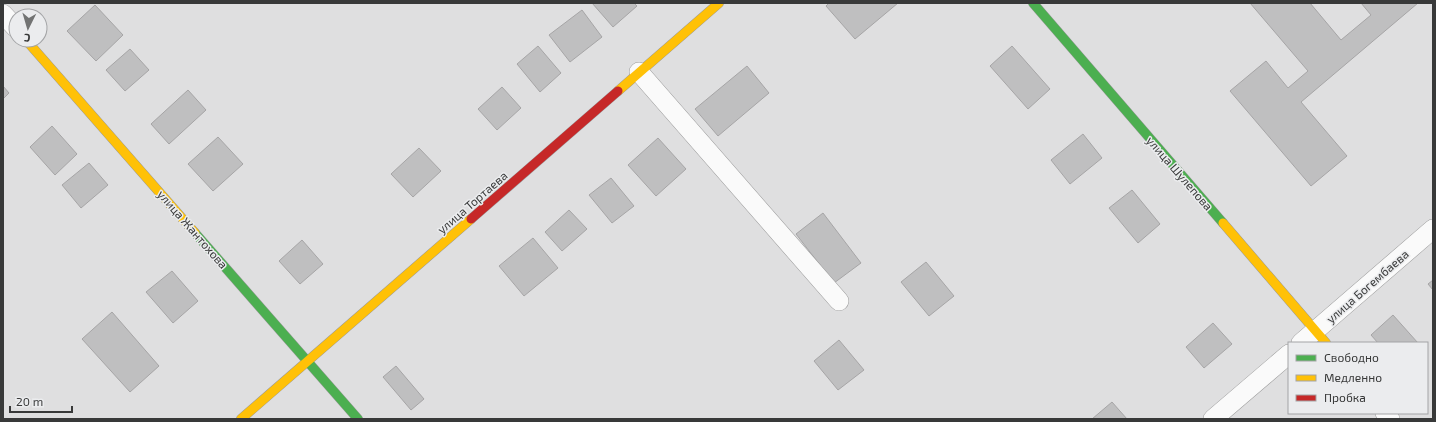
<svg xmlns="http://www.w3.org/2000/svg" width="1436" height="422" viewBox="0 0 1436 422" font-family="'Exo 2',sans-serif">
	<rect width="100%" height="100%" fill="#dfdfe0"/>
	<g fill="#bfbfc0" stroke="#a6a5a6">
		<polygon points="592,3 634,3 637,6 613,27"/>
		<polygon points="829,3 898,3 855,39 826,6"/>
		<polygon points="1250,3 1310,3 1341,40 1371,15 1361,3 1418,3 1301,102 1347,156 1311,186 1230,91 1266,61 1288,88 1308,71"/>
		<polygon points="95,5 123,35 96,61 67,31"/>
		<polygon points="582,10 602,37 570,62 549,35"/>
		<polygon points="538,46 561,73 540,92 517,64"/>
		<polygon points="1012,46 1050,89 1028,109 990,66"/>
		<polygon points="130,49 149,70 125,91 106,70"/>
		<polygon points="747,66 769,93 718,136 695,109"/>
		<polygon points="3,86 9,93 3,99"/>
		<polygon points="502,87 521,108 497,130 478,109"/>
		<polygon points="188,90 206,110 169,144 151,124"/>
		<polygon points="52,126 77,154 55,175 30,147"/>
		<polygon points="1083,134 1102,158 1070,184 1051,160"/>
		<polygon points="218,137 243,164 213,191 188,164"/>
		<polygon points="658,138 686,169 656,196 628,165"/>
		<polygon points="419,148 441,171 413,197 391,174"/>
		<polygon points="89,163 108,185 81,208 62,185"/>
		<polygon points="611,178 634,206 612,223 589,195"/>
		<polygon points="1132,190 1160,224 1138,243 1109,208"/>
		<polygon points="569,210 587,229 562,251 545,232"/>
		<polygon points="823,213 861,263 834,283 796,234"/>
		<polygon points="533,238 558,268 524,296 499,266"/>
		<polygon points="302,240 323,264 300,284 279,261"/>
		<polygon points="926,262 954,296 929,316 901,282"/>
		<polygon points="172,271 198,301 173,323 146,292"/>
		<polygon points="1433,280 1433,290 1428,284"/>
		<polygon points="112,312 159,366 130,392 82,339"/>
		<polygon points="1393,315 1418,343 1378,343 1371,335"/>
		<polygon points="1213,323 1232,344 1204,368 1186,347"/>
		<polygon points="839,340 864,370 838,390 814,361"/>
		<polygon points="396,366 424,399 411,410 383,377"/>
		<polygon points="1112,402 1127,419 1092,419"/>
	</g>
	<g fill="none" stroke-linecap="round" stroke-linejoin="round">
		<defs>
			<g id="street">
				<polyline points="3,14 16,28"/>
				<polyline points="639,72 839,301"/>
				<polyline points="1301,343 1433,229"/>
				<polyline points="1385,413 1390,419"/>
				<polyline points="1213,419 1289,354"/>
			</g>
			<g id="fast">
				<polyline points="1033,3 1223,223"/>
				<polyline points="195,233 358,419"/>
			</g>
			<g id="slow">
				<polyline points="26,40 195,233"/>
				<polyline points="618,91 719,3"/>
				<polyline points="1223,223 1326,343"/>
				<polyline points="241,419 471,219"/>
			</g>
			<polyline id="jam" points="471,219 618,91"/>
		</defs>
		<use href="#street" stroke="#9a9a9a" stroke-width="20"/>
		<use href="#fast" stroke="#9a9a9a" stroke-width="10"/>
		<use href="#slow" stroke="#9a9a9a" stroke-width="10"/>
		<use href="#jam" stroke="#9a9a9a" stroke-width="10"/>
		<use href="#street" stroke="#fafafa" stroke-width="19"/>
		<use href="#fast" stroke="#4caf50" stroke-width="9"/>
		<use href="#slow" stroke="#ffc107" stroke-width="9"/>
		<use href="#jam" stroke="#c62828" stroke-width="9"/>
	</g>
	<g text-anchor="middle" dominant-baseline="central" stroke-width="3" stroke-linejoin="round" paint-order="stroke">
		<g font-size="12" fill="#383939" stroke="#ebecee">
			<text transform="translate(1180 173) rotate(49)">улица Шулепова</text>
			<text transform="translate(472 202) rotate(-41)">улица Тортаева</text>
			<text transform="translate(193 229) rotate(49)">улица Жантохова</text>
			<text transform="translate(1367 286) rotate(-41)">улица Богембаева</text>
		</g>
	</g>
	<rect width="1436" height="422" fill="none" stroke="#383939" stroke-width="8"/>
	<rect x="1288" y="342" width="140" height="72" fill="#ebecee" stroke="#a3a4a6"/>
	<rect x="1296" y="355" width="20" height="6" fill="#4caf50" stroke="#a3a4a6"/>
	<text x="1324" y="362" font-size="12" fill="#383939">Свободно</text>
	<rect x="1296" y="375" width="20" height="6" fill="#ffc107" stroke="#a3a4a6"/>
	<text x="1324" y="382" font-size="12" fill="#383939">Медленно</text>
	<rect x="1296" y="395" width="20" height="6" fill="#c62828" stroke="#a3a4a6"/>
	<text x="1324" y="402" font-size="12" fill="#383939">Пробка</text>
	<g transform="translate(28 28) rotate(185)"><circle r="19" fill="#ebecee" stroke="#a3a4a6"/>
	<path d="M0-3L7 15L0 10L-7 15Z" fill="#727373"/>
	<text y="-6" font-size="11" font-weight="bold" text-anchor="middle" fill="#383939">С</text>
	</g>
	<path d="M10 406v6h62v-6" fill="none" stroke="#383939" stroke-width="2"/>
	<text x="16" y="406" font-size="12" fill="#383939" stroke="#ebecee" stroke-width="3" paint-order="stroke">20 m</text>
</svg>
